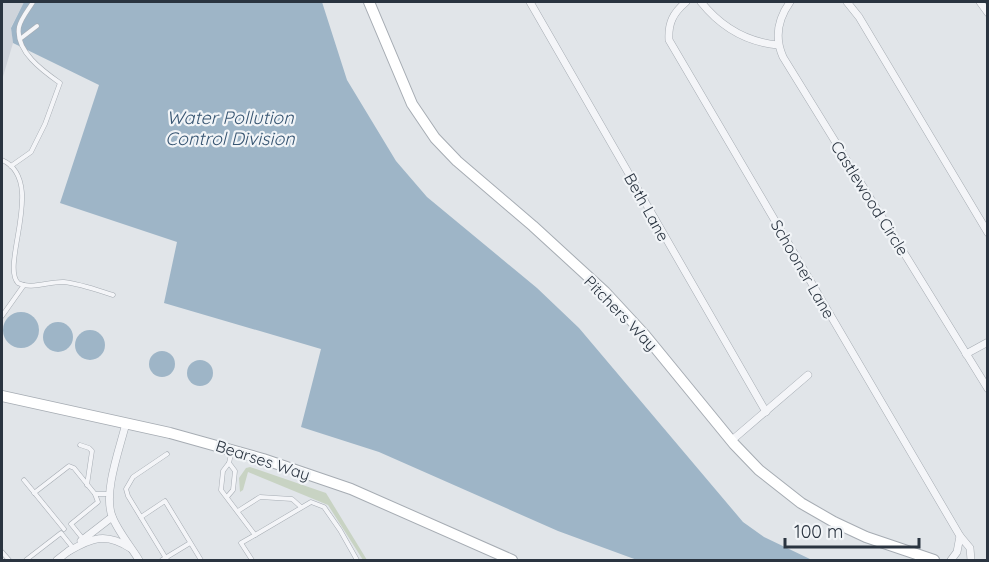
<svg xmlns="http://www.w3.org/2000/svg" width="989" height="562" viewBox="0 0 989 562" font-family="Quicksand,sans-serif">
	<rect width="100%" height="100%" fill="#e1e5e9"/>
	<polygon fill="#cfd4db" points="2,2 24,2 11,27 13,43 2,80"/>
	<polygon fill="#c8d3c3" points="250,467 326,493 367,560 363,560 328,505 248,472 243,490 240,492 239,478 246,468"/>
	<g fill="#9eb5c7">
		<polygon points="24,2 322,2 347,80 396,161 427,197 537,288 579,328 743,522 764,537 812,560 637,560 558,531 379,452 301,427 321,349 164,303 177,242 60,203 99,85 13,43 11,28"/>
		<circle cx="21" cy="330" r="18"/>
		<circle cx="58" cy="337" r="15"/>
		<circle cx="90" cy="345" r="15"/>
		<circle cx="162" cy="364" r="13"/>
		<circle cx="200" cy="373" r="13"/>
	</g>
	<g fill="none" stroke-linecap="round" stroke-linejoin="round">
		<defs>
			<g id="lane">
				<polyline points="20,39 37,26"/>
				<path d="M2,160c45,20 -2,104 16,123 13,7 32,-2 46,-1 17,2 33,8 49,13"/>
				<path d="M11,166l20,-14 14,-28 15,-41c-17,-12 -45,-32 -41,-56 2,-9 10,-18 14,-25"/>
				<polyline points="2,316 24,285"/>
				<polyline points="80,445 89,448 92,451 87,485"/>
				<polyline points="232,450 229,463 223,471 221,490 255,535 311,502 324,507 340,530 357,560"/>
				<polyline points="167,454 133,477 126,489 128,496 167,560"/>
				<polyline points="24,480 64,529"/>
				<polyline points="34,493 69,466 74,468 95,494 110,494"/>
				<polyline points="227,497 233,490 235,471 229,463"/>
				<polyline points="238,511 260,497 292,499 301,507"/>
				<polyline points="141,517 165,501 201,560"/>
				<polyline points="83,539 71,524 98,502 95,494"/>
				<polyline points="2,552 9,560"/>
				<polyline points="26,560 61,533 73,548"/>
				<polyline points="162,560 190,543"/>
				<polyline points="252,560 241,543 255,535"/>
			</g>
			<g id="street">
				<polyline points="530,2 766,412"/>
				<path d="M686,2c-13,11 -18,21 -17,38l291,496"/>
				<path d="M701,2c20,25 45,40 77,43"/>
				<path d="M790,2c-12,17 -16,35 -7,55l205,332"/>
				<polyline points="847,2 859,17 988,233"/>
				<polyline points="980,2 988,13"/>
				<polyline points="966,354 988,342"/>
				<path d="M126,423c-6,25 -23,69 -14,93 5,14 19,31 27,44"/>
				<polyline points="731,441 808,375"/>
				<polyline points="81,541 112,517"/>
				<path d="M69,551c23,-13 37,-19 61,-3"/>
				<polyline points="57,560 70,550"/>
				<polyline points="951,560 957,552 960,536 970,548 971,560"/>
			</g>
			<g id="secondary">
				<polyline points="369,2 412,104 435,138 457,161 533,226 605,292 644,334 734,444 759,470 801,503 834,522 866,537 934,560"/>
				<polyline points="2,396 170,433 263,459 351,489 512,560"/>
			</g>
		</defs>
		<use href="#lane" stroke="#a6acb3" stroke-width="5"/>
		<use href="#street" stroke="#a6acb3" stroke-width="8"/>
		<use href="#secondary" stroke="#a6acb3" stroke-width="12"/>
		<use href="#lane" stroke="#f4f5f8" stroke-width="4"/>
		<use href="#street" stroke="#f4f5f8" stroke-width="7"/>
		<use href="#secondary" stroke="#fff" stroke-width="10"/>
	</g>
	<g text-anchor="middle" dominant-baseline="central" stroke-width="4.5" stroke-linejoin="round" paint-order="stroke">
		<g font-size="16" fill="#2a3440" stroke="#f1f4f7">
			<text transform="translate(870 198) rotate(58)">Castlewood Circle</text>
			<text transform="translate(647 207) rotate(61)">Beth Lane</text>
			<text transform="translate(803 269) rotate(60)">Schooner Lane</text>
			<text transform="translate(621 313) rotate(46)">Pitchers Way</text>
			<text transform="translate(263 460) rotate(18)">Bearses Way</text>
		</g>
		<g font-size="18" font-style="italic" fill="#375572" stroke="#f1f4f7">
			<text x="230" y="117">Water Pollution<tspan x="230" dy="21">Control Division</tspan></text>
		</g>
	</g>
	<rect width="989" height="562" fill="none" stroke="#2a3440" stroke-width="6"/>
	<path d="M785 538v9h134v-9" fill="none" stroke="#2a3440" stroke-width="3"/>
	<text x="794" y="538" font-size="18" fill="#2a3440" stroke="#f1f4f7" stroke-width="4.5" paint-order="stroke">100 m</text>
</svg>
